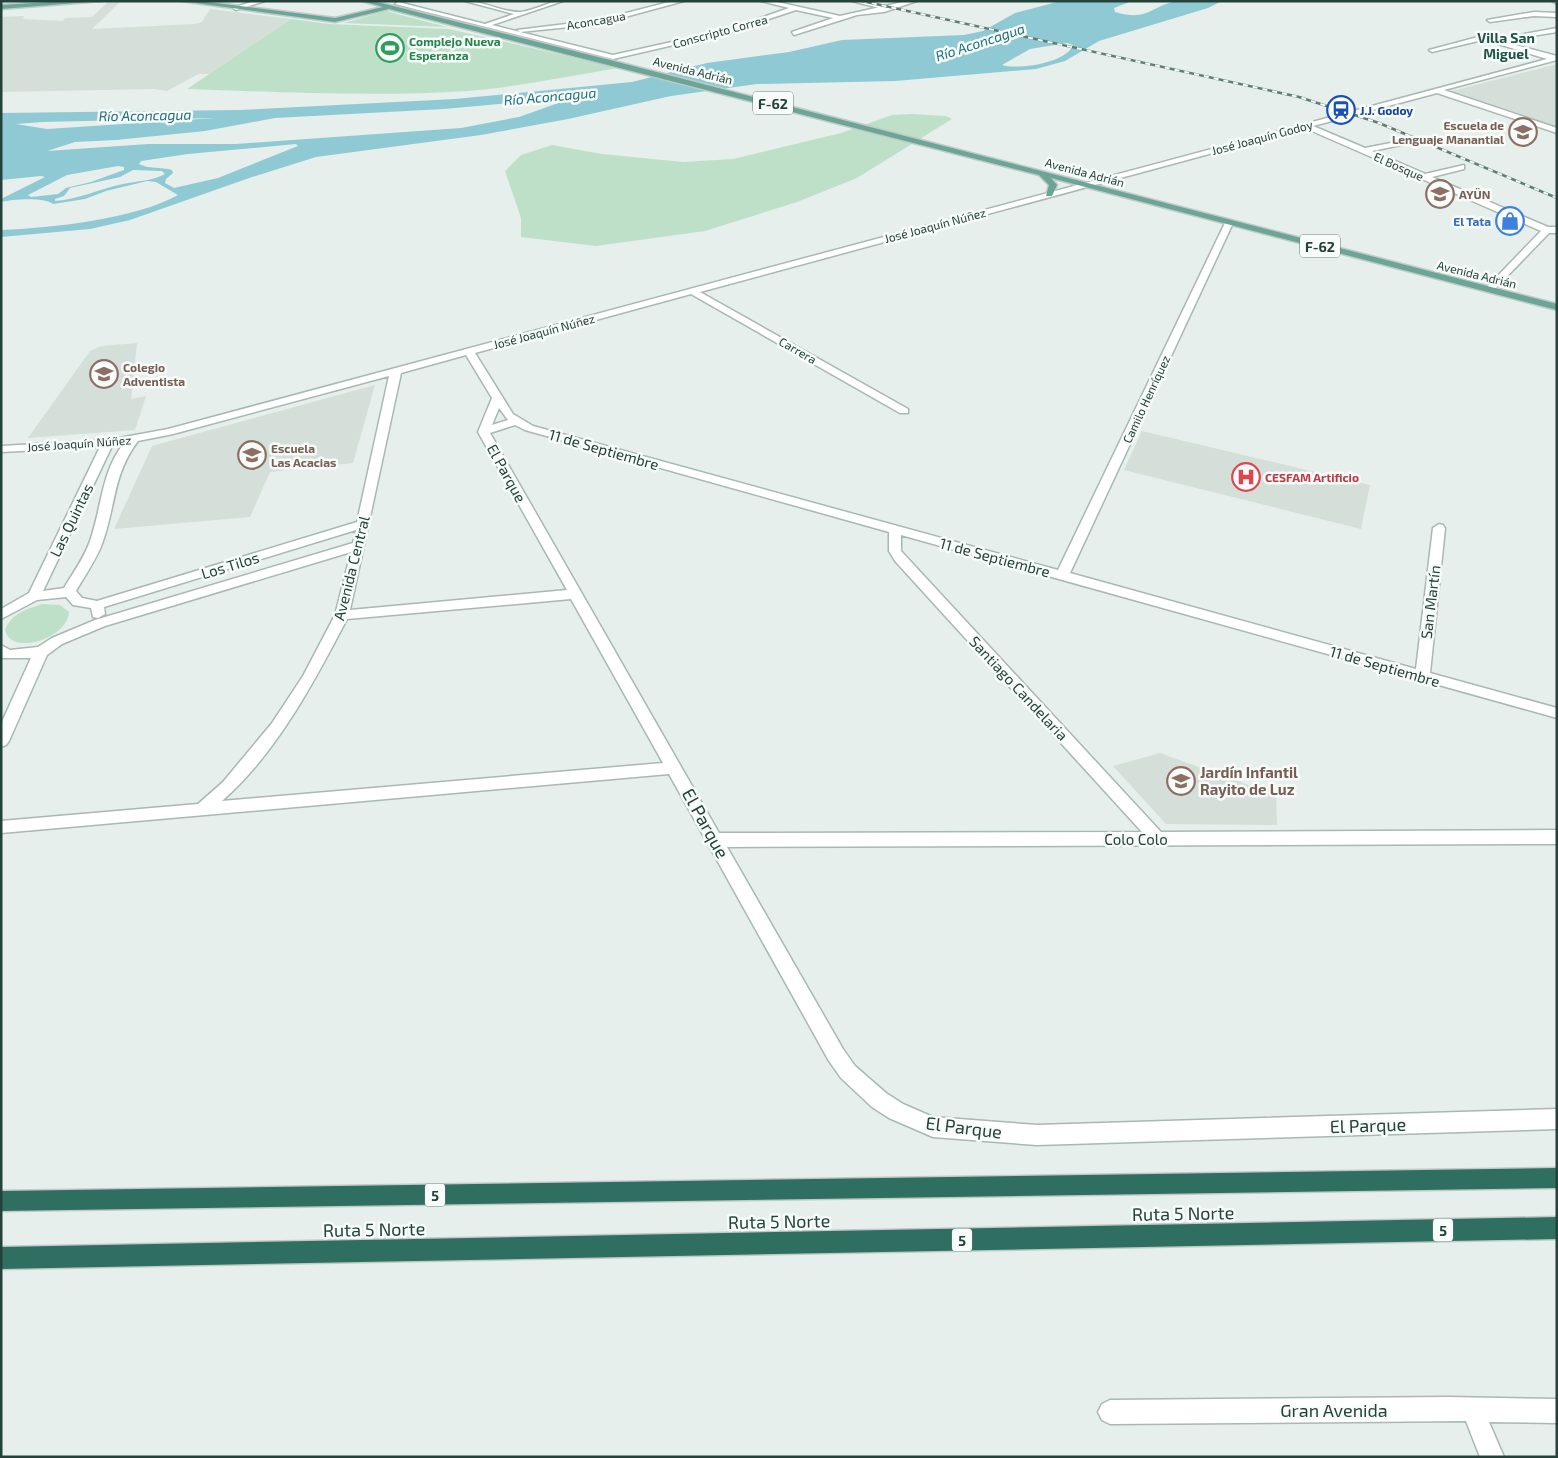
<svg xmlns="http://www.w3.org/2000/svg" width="1558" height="1458" viewBox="0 0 1558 1458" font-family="'Exo 2',sans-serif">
	<rect width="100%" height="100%" fill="#e6efeb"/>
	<g fill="#d4dfda">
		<polygon points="108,2 120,2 92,29 194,24 202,22 210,9 291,19 209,74 198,74 167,91 154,89 1,92 1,17 24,16 23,19 63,21 65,18 92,17"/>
		<polygon points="1557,64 1557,127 1452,91"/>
		<polygon points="137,343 131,399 146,396 135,430 28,438 90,351 101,346"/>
		<polygon points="375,385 353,463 270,472 250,517 114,529 152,446"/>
		<polygon points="1142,431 1370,485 1361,529 1124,470"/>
		<polygon points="1160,753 1276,795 1277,825 1166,824 1113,766"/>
	</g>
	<g fill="#bfe0c8">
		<polygon points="386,11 447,27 344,23"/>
		<path d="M291,19l38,5 120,5 169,39c-49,8 -100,19 -150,23 -94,6 -188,1 -281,-2z"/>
		<polygon points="912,114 946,116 952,119 857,178 797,202 705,231 596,246 521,237 521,218 505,171 521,155 552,145 602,154 683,162 733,159 841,133 892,115"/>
		<path d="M42,604l18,1 9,7c-1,26 -58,45 -64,18 6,-16 21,-21 37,-26z"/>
	</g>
	<path fill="#8ec9d4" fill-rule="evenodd" d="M1061,1h71l-18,7 1,4c34,10 34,-6 63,-11 14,-1 30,0 44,0l-14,7 -109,33 -34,20 -29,8 -141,12 -138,3 -86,12 -103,23 -87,16 -165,22 -64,20 -122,43 -40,9 -89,8v-7c50,-2 135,-11 177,-35l-22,-13 -9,-1 -41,10 -21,8 -32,5c-9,-7 -40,-5 -52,-2v-3l44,-22 -4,-1 -40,4v-67l239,-3 215,-11 177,-17 75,-19 82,-11 53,-12 122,-5 19,-4 32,-18zM1067,43l6,2c-6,18 -55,25 -71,20l28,-16zM544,100l20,1 -45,16 -58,11 -225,16h-88l-101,7 28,-9 41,-2 89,-9 70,-13 169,-9zM215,118l-168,11 -31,-5 26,-2zM296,144l2,2 -80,32 -44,10 -9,-5 1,-4 7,-6 -1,-3c-10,-3 -24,-1 -33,-6l2,-3 47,-7zM118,166l6,1v3l-33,12 -25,6 -8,6 -27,3 -3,-2 39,-20zM133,170l29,1 3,3c-12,7 -28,7 -42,10 -24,5 -43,15 -68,17v-2l9,-3 6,-8 50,-11z"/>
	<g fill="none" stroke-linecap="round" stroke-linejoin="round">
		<defs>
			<g id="minor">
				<polygon points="254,1 265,1 236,10 233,8"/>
				<path d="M465,1c18,0 40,12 55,11 15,-1 28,-11 43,-11l-71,24 121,30 113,-25 63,-22 -28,-7h12l67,15 67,-15h10l-33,11 -27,3 -63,20 -2,-3 41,-14 -37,-8 -66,22 -117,27 -218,-55 3,-2 87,22 29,-10z"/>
				<polygon points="673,1 684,1 599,24 520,32 517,30 599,20"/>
				<polygon points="852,1 865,1 882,6 879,8"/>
				<polygon points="1552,1 1557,1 1557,4"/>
				<polygon points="1534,12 1557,13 1557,17 1534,16 1490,22 1487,20"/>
				<path d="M1557,28v4l-57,9 57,15v4l-113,30 113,38v5l-120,-40 -124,33 52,22 41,-8v4l-34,7 53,23 39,-9v4l-32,8 116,50h9v6h-8l-57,59 -8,-2 57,-59 -236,-103 -605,164 208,117v4h-8l-209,-119 -216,59 38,61 20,12 525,144 167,-347 7,-2 1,2 -163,350 346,96 17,-141 6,-4 4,1 2,3 -15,145 127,35v10l-656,-183v16l260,281 396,-2v14l-830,3 116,202 12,17 31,27 17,11 30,13 104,8 520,-16v20l-520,16 -104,-8 -44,-19 -17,-11 -31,-29 -12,-17 -160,-287 -668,59v-12l197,-17 25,-22 49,-59 31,-47 32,-61 16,-63 -246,74 -43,18 -15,11 -38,86 -3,4 -5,2v-23l30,-66h-29l-1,-13 9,5 28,-3 14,-9 43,-18 258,-77 3,-13 -252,77 1,7 -7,4 -5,-1 -2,-9 -18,-3 -7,-8 -29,3 -36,19v-10l28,-16 71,-146 -99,5v-6l107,-6 60,-11 1379,-370 -52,-16v-2h-17l-46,11 -3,-2 49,-13h30zM466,355l26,43 -14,34 89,158 -217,20 51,-237zM389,376l-32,146 -260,79 -15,-3 -6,-7c9,-16 21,-32 27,-50 13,-37 10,-67 35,-100l35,-7zM499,408l9,12 -16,5zM515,425l10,5 364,102v19l6,10 247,271 -423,1 -229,-400zM124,443c-23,29 -22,64 -34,98 -6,17 -17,32 -26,47l-21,3 69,-145zM571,599l92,164 -441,38c54,-47 92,-119 125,-182z"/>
				<polygon points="1448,1397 1557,1399 1557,1423 1489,1422 1504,1457 1480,1457 1466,1421 1110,1424 1102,1420 1098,1412 1102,1404 1110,1400"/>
			</g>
			<g id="major">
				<polygon points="65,1 101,1 1,9 1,5"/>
				<polygon points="181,1 200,1 335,18 383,7 362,1 373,1 610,60 1557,304 1557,310 1051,178 1057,185 1052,196 1046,196 1049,185 1039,175 389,9 335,22"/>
			</g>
			<g id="highway">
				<polygon points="1557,1168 1557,1188 1,1211 1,1191"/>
				<polygon points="1557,1217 1557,1239 1,1269 1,1247"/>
			</g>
		</defs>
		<use href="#minor" stroke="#a8b8b2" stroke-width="3"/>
		<use href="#major" stroke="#c2cac8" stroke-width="3"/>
		<use href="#highway" stroke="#c2cac8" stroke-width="3"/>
		<use href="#minor" fill="#fff" fill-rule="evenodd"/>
		<use href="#major" fill="#6aa596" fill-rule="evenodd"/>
		<use href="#highway" fill="#2f6f62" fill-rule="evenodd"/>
		<defs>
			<polyline id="rail" points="862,1 1299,97 1379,123 1557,198"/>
		</defs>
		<use href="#rail" stroke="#5f7d75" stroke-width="2.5"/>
		<use href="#rail" stroke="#f7fbf9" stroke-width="2" stroke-dasharray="5" stroke-linecap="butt"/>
	</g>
	<defs>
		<symbol id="stadium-ring" viewBox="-11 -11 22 22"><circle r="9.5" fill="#f7fbf9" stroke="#2e9e5b" stroke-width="1.5"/><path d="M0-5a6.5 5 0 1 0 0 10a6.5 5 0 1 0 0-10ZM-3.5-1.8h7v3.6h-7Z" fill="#2e9e5b"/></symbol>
		<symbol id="station-ring" viewBox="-11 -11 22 22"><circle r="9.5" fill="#f7fbf9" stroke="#1a4fb4" stroke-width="1.5"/><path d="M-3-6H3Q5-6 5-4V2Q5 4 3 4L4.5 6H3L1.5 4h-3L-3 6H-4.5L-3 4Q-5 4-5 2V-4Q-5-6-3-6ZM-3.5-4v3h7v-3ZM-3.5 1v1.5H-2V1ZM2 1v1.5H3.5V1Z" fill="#1a4fb4"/></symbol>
		<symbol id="school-ring" viewBox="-11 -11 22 22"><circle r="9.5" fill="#f7fbf9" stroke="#8d6e63" stroke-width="1.5"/><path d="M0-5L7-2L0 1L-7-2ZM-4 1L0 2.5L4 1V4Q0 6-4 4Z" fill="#8d6e63"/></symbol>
		<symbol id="shop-ring" viewBox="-11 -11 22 22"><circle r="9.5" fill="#f7fbf9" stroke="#3f7fe0" stroke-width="1.5"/><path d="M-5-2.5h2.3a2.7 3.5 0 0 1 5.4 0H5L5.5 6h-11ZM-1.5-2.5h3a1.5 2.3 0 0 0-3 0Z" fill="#3f7fe0"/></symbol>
		<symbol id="hospital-ring" viewBox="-11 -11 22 22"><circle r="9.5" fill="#f7fbf9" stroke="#e0444e" stroke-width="1.5"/><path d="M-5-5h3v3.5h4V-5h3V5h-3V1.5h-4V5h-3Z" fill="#e0444e"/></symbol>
	</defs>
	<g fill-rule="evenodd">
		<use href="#stadium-ring" x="374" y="32" width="32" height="32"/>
		<use href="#station-ring" x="1325" y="94" width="32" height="32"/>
		<use href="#school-ring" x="1507" y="116" width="32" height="32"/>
		<use href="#school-ring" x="1424" y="178" width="32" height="32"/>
		<use href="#shop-ring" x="1494" y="205" width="32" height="32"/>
		<use href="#school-ring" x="88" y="358" width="32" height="32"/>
		<use href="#school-ring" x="236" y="439" width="32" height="32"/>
		<use href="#hospital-ring" x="1230" y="461" width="32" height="32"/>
		<use href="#school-ring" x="1165" y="765" width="32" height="32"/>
	</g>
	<g text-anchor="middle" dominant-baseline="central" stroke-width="5" stroke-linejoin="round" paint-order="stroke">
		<g font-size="12" fill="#24423a" stroke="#f7fbf9">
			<text transform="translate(596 20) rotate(-10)">Aconcagua</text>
			<text transform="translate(720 31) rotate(-15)">Conscripto Correa</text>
			<text transform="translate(693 70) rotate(14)">Avenida Adrián</text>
			<text transform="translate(1262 137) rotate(-15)">José Joaquín Godoy</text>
			<text transform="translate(1399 166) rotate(24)">El Bosque</text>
			<text transform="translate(1085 172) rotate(15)">Avenida Adrián</text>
			<text transform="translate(935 225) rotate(-15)">José Joaquín Núñez</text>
			<text transform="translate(1477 274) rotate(14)">Avenida Adrián</text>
			<text transform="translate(544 331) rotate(-15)">José Joaquín Núñez</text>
			<text transform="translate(798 350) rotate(30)">Carrera</text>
			<text transform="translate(1146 399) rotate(-65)">Camilo Henríquez</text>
			<text transform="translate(79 443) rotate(-4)">José Joaquín Núñez</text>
		</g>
		<g font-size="12" font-weight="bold" fill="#27864d" stroke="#f7fbf9" text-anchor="start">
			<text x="409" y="41">Complejo Nueva<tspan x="409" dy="14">Esperanza</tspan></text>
		</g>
		<g font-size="12" font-weight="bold" fill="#164399" stroke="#f7fbf9" text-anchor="start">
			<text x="1360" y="110">J.J. Godoy</text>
		</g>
		<g font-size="12" font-weight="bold" fill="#785e54" stroke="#f7fbf9" text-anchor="start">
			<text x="1504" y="125" text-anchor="end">Escuela de<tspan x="1504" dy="14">Lenguaje Manantial</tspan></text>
			<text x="1459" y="194">AYÜN</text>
			<text x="123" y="367">Colegio<tspan x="123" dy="14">Adventista</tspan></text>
			<text x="271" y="448">Escuela<tspan x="271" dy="14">Las Acacias</tspan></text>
		</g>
		<g font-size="12" font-weight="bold" fill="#366cbe" stroke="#f7fbf9" text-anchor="end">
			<text x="1491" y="221">El Tata</text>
		</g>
		<g font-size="12" font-weight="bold" fill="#be3a42" stroke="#f7fbf9" text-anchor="start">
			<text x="1265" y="477">CESFAM Artificio</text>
		</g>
		<g font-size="14" font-weight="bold" fill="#1f5548" stroke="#f7fbf9">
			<text x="1506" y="37">Villa San<tspan x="1506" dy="16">Miguel</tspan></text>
		</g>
		<g font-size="14" font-style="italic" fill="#1c6f80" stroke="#f7fbf9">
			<text transform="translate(980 42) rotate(-18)">Río Aconcagua</text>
			<text transform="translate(550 96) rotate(-5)">Río Aconcagua</text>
			<text transform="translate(145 115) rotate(-1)">Río Aconcagua</text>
		</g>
		<g fill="#f7fbf9" stroke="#637a73" stroke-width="1">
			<rect x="753" y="91.5" width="40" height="23" rx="4"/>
			<rect x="1300" y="234.5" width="40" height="23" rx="4"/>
			<rect x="425" y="1183.5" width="20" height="23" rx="4"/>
			<rect x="1433" y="1218.5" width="20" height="23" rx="4"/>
			<rect x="952" y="1228.5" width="20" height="23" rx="4"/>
		</g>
		<g font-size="14" font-weight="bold" fill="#24423a">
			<text x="773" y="103">F-62</text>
			<text x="1320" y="246">F-62</text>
			<text x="435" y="1195">5</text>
			<text x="1443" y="1230">5</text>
			<text x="962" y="1240">5</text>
		</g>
		<g font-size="15" fill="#24423a" stroke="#f7fbf9">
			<text transform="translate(604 449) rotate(16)">11 de Septiembre</text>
			<text transform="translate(507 473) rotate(61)">El Parque</text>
			<text transform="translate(71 520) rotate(-64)">Las Quintas</text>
			<text transform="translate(995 557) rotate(15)">11 de Septiembre</text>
			<text transform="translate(230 565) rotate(-17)">Los Tilos</text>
			<text transform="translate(351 568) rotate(-76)">Avenida Central</text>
			<text transform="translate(1430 602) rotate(-83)">San Martín</text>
			<text transform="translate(1385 666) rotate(16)">11 de Septiembre</text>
			<text transform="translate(1019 688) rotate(47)">Santiago Candelaria</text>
			<text x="1136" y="839">Colo Colo</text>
		</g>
		<g font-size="15" font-weight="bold" fill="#785e54" stroke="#f7fbf9" text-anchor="start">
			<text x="1200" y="772">Jardín Infantil<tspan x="1200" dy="17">Rayito de Luz</tspan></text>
		</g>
		<g font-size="18" fill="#24423a" stroke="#f7fbf9">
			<text transform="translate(706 823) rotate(61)">El Parque</text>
			<text transform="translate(1368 1125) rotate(-2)">El Parque</text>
			<text transform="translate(964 1127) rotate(7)">El Parque</text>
			<text transform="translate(1183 1213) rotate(-1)">Ruta 5 Norte</text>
			<text transform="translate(779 1221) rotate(-1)">Ruta 5 Norte</text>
			<text transform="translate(374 1229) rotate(-1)">Ruta 5 Norte</text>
			<text x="1334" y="1410">Gran Avenida</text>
		</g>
	</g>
	<rect width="1558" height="1458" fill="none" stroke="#24423a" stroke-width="5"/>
</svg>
